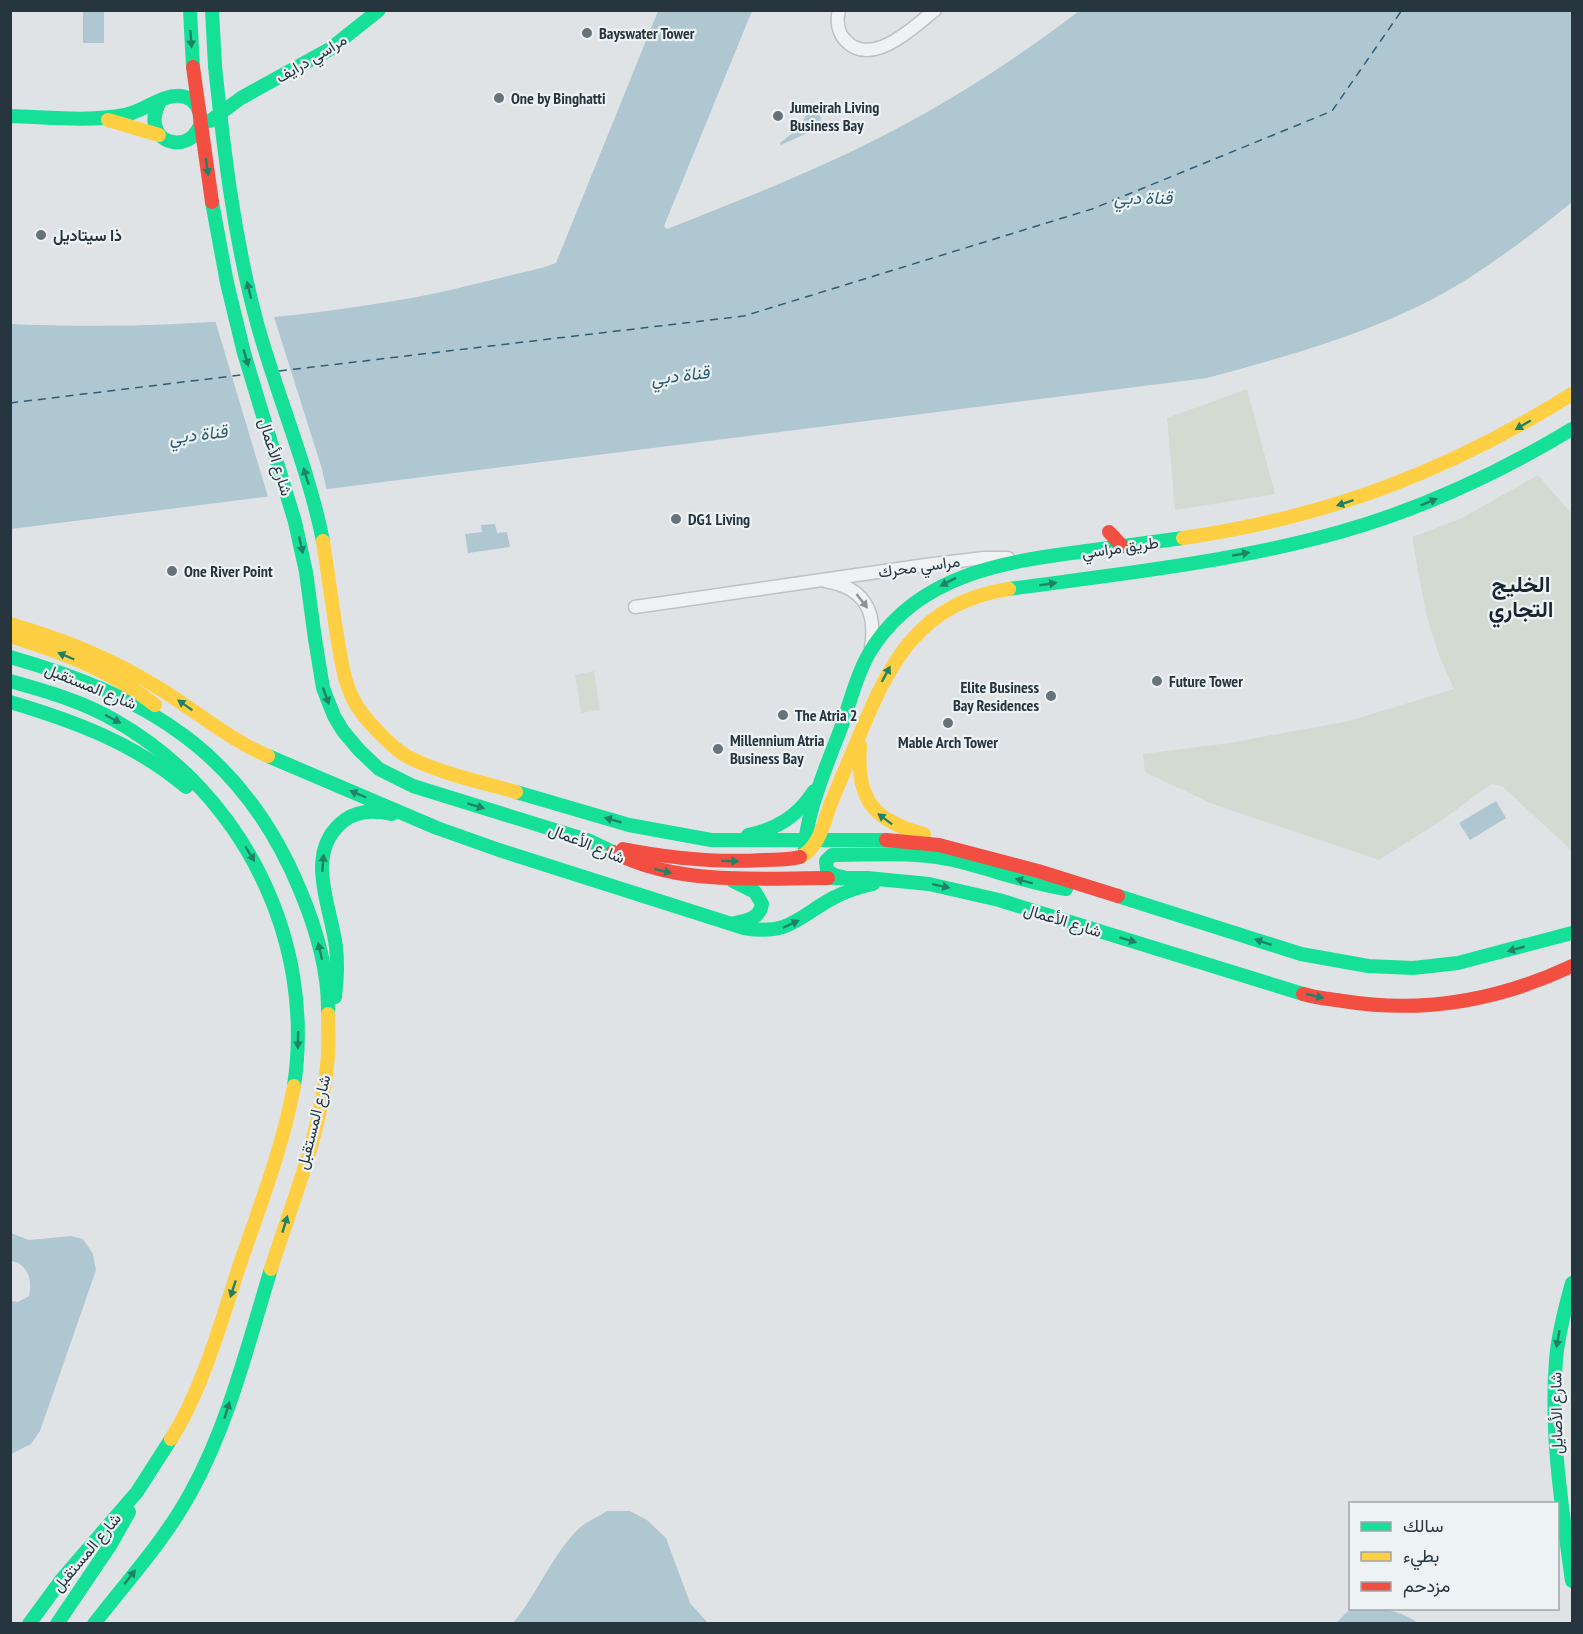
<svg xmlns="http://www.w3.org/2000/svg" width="1583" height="1634" viewBox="0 0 1583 1634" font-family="'PT Sans Narrow',Vazirmatn,sans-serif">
	<rect width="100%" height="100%" fill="#e0e3e6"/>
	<g fill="#d3dad1">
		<polygon points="1247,389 1275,494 1175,510 1167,418"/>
		<polygon points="1538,475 1572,514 1572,851 1502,786 1491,784 1442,820 1379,860 1210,803 1145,772 1143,754 1229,743 1349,721 1454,689 1439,656 1426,614 1412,537 1460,519"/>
		<polygon points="594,671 600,710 581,713 575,675"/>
	</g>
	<g fill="#aec7d1">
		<rect x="83" y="11" width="21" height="32"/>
		<path d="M658,11h94l-88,215 3,3c55,-22 110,-43 164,-68 88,-40 171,-91 248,-150h493v191c-34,28 -69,54 -106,78 -79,49 -170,74 -259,98l-1196,151 -1,-205c142,6 283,-3 422,-30 28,-6 56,-13 84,-20 13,-3 27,-6 40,-11z"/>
		<path d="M811,103l9,13 3,10 -42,19 -1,-2c14,-10 27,-23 31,-40z"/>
		<polygon points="495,524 497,533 507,532 510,547 468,553 465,534 482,532 481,525"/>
		<polygon points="1496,801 1506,818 1470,840 1459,823"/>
		<path d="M11,1233l18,7 42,-4 12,3 10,15 3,16 -56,161 -9,13 -20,10v-153l7,1 11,-6c4,-14 -1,-33 -18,-35z"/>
		<path d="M607,1511h23l17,9 19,18 24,65 18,20h-195c24,-28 42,-75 70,-98 7,-5 17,-9 24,-14z"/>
		<path d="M1359,1608c23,0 40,2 59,15h-82l11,-11z"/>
	</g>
	<polygon fill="#e0e3e6" points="273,314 322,469 327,492 269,500 215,320"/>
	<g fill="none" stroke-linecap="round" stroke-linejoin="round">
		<g stroke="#315d72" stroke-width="1.5" stroke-dasharray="8 6" stroke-linecap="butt">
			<polyline points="279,371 744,316 1092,209 1332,111 1402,10"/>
			<polyline points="10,403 241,375"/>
		</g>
		<defs>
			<g id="street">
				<path d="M839,10c-3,11 -1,23 7,31 26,27 68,-14 89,-31"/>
				<path d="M825,581c38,6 52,29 46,66"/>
				<polyline points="635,607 933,564 984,558 1008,558"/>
			</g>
		</defs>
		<use href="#street" stroke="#bec1c4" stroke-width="15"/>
		<use href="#street" stroke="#f0f1f2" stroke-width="12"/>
		<g stroke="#16e098" stroke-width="14">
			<polyline points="190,10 193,67"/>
			<polyline points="212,10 215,66"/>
			<path d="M10,116c38,1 77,6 115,-1 18,-3 37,-21 56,-19 16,2 25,22 16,35 -10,17 -37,15 -42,-6 -2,-8 1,-15 4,-22"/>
			<polyline points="210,121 241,98 330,49 379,10"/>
			<path d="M1009,589c110,-15 224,-27 331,-57 82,-23 159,-59 232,-103"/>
			<polyline points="315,639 323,688 334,716 343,731 359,750 379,769 413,786 590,841 613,852"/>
			<path d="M10,657c137,39 233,95 290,233 16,38 29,82 28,124"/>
			<path d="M10,681c36,10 74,21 106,40 127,73 200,219 178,365"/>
			<path d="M10,702c64,19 124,41 176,85"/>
			<path d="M268,756l169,72 62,22 245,78c45,8 54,-11 89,-30 13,-7 26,-11 40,-14"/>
			<polyline points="516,792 629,825 711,840 886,840"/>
			<path d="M748,835c29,-6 50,-19 66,-44"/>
			<path d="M805,849c0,-33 24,-90 36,-121 10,-28 17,-60 34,-84 47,-69 128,-82 204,-92 35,-5 69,-9 104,-14"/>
			<path d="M843,877l-9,-2 -7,-5 -1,-9 6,-6c40,0 82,-4 121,5 38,9 74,23 113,29"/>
			<polyline points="828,878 867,878 929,884 999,900 1303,994"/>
			<path d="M733,881l22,11 7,12c-2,14 -15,17 -27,19"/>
			<polyline points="1118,896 1301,954 1368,966 1413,968 1458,963 1572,933"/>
			<path d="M335,997c2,-17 3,-34 1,-50 -5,-40 -31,-91 4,-123 15,-14 33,-14 52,-10"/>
			<path d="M1572,1283c-7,25 -14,51 -16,77 -6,74 6,148 16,221"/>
			<polyline points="29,1624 62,1579 137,1492 171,1439"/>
			<polyline points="57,1624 111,1544 129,1512"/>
			<path d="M94,1624c33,-43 71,-84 97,-132 38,-69 57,-148 80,-223"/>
		</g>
		<g stroke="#ffcf43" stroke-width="14">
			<polyline points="108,120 159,135"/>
			<path d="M1183,538c145,-21 264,-66 389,-144"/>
			<path d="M10,624c55,16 103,35 152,66 35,22 68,50 106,66"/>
			<path d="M10,636c51,16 103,35 145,69"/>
			<path d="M337,636c4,21 6,43 16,63 9,18 39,50 57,59 33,16 71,24 106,34"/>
			<path d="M860,746c-4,53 13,75 64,88"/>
			<path d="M800,857c20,-10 24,-36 31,-54 9,-22 18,-43 27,-64 31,-76 61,-137 151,-150"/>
			<path d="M271,1269c22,-70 52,-140 57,-214 1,-14 0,-28 0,-41"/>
			<path d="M171,1439c32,-50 51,-121 70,-178 20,-58 42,-115 53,-175"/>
		</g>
		<g stroke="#f24e42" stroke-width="14">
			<polyline points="1109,532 1122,546"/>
			<polyline points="886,840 939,845 1038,871 1118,896"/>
			<path d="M623,849c46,9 93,14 140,11 12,0 25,0 37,-3"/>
			<path d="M613,852c66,34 143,26 215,26"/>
			<path d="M1303,994c13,4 27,5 40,7 80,13 157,-1 229,-35"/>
		</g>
		<g stroke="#16e098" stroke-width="14">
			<path d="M215,66c9,86 19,172 42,257 20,73 51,143 66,218"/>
			<polyline points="212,202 227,283 244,353 295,522 306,572 315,639"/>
		</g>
		<polyline stroke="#ffcf43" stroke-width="14" points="323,541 337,636"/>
		<polyline stroke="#f24e42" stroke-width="14" points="193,67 212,202"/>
	</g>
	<defs><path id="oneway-solid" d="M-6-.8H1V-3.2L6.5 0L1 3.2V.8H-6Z" transform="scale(1.5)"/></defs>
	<g fill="#1f8267">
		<use href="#oneway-solid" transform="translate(191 39) rotate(86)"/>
		<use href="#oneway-solid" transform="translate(207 167) rotate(82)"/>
		<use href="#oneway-solid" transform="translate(249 290) rotate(-104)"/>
		<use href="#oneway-solid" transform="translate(246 358) rotate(74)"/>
		<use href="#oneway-solid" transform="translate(1523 425) rotate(150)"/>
		<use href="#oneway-solid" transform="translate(306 476) rotate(-107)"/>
		<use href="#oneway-solid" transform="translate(1429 502) rotate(-22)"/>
		<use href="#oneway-solid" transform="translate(1345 503) rotate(162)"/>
		<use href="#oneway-solid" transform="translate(301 545) rotate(77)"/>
		<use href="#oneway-solid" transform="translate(1241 554) rotate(-10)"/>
		<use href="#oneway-solid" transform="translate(948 582) rotate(153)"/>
		<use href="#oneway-solid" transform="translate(1048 584) rotate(-9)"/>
		<use href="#oneway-solid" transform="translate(66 656) rotate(-157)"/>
		<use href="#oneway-solid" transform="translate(886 674) rotate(-62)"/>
		<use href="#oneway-solid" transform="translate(326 696) rotate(70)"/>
		<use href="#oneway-solid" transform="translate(185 705) rotate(-145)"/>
		<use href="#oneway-solid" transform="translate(113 719) rotate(28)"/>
		<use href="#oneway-solid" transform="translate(358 794) rotate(-157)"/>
		<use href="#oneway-solid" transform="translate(476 806) rotate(17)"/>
		<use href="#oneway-solid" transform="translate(885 819) rotate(-143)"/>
		<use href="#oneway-solid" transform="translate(613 820) rotate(-164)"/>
		<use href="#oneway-solid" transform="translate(250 854) rotate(59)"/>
		<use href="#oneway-solid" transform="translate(730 861) rotate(1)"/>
		<use href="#oneway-solid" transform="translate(323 863) rotate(-85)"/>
		<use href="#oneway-solid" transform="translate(663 871) rotate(14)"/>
		<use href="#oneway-solid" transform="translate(1024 881) rotate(-165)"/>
		<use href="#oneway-solid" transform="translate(941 886) rotate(12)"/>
		<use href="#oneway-solid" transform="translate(791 924) rotate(-25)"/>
		<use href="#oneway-solid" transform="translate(1128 940) rotate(17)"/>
		<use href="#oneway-solid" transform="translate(1263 942) rotate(-162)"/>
		<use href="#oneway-solid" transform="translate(1516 949) rotate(164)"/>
		<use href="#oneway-solid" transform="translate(320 951) rotate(-103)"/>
		<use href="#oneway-solid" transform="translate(1315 996) rotate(13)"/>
		<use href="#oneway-solid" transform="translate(298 1040) rotate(91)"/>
		<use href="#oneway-solid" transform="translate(285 1224) rotate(-73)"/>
		<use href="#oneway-solid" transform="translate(233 1289) rotate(108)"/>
		<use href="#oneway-solid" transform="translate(1558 1339) rotate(100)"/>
		<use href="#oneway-solid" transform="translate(227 1410) rotate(-73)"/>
		<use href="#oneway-solid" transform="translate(130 1577) rotate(-52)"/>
	</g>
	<use fill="#8c9398" href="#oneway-solid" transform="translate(862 601) rotate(52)"/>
	<g fill="#687279" stroke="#edf3f5" stroke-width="2">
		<circle cx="587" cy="33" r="6"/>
		<circle cx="499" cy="98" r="6"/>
		<circle cx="778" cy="116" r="6"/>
		<circle cx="41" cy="235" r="6"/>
		<circle cx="676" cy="519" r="6"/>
		<circle cx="172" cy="571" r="6"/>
		<circle cx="1157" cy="681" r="6"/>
		<circle cx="1051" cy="696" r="6"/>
		<circle cx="783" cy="715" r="6"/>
		<circle cx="948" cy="723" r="6"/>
		<circle cx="718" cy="749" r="6"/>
	</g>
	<g text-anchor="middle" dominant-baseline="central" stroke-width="4.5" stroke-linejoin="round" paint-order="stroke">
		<g font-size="16" font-weight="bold" fill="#27353f" stroke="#edf3f5" text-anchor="start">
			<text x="599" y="33">Bayswater Tower</text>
			<text x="511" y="98">One by Binghatti</text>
			<text x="790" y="107">Jumeirah Living<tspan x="790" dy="18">Business Bay</tspan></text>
			<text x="53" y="235">ذا سيتاديل</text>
			<text x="688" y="519">DG1 Living</text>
			<text x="184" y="571">One River Point</text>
			<text x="1169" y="681">Future Tower</text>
			<text x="1039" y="687" text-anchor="end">Elite Business<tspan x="1039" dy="18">Bay Residences</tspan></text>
			<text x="795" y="715">The Atria 2</text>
			<text x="730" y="740">Millennium Atria<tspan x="730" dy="18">Business Bay</tspan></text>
			<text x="948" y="742" text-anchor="middle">Mable Arch Tower</text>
		</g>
		<g font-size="16" fill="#27353f" stroke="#edf3f5">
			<text transform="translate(311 58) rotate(-31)">مراسي درايف</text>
			<text transform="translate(276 457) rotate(73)">شارع الأعمال</text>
			<text transform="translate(1120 547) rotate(-8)">طريق مراسي</text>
			<text transform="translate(919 566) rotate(-8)">مراسي محرك</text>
			<text transform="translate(91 686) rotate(22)">شارع المستقبل</text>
			<text transform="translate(587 843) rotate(22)">شارع الأعمال</text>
			<text transform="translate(1063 920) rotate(17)">شارع الأعمال</text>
			<text transform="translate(313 1122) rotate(-76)">شارع المستقبل</text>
			<text transform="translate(1556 1413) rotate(-91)">شارع الأصايل</text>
			<text transform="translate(86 1552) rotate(-50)">شارع المستقبل</text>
		</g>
		<g font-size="18" font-style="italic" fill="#315d72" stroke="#edf3f5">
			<text x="1143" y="197">قناة دبي</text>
			<text transform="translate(680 375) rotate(-7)">قناة دبي</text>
			<text transform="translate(198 434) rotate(-7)">قناة دبي</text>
		</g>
		<g font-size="22" font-weight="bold" fill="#1a262f" stroke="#edf3f5">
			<text x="1521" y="584">الخليج<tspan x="1521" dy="25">التجاري</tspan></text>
		</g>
	</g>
	<rect width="1583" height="1634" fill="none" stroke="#27353f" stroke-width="24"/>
	<rect x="1349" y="1502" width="210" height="108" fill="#edf3f5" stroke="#9ea7ac" stroke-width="1.5"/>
	<rect x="1361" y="1522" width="30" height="9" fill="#16e098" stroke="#9ea7ac" stroke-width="1.5"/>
	<text x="1403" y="1532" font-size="18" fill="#27353f">سالك</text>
	<rect x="1361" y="1552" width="30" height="9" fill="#ffcf43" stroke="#9ea7ac" stroke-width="1.5"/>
	<text x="1403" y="1562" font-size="18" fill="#27353f">بطيء</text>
	<rect x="1361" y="1582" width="30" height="9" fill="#f24e42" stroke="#9ea7ac" stroke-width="1.5"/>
	<text x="1403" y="1592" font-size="18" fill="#27353f">مزدحم</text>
</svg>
